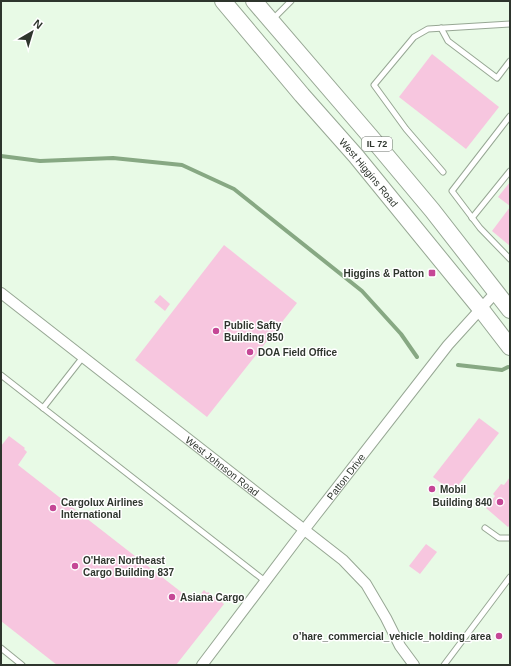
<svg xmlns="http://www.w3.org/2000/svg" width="511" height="666" viewBox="0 0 511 666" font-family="Arial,sans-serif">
	<rect width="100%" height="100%" fill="#e8fae6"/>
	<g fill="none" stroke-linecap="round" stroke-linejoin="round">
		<g stroke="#87a883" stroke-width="4">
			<polyline points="1,156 40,161 113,158 182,165 234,189 362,291 401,334 417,357"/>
			<polyline points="458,365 502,370 508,367"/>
		</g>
	</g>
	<g fill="#f7c6df">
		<polygon points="432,54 499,107 466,149 399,97"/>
		<polygon points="510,182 510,206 498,197"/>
		<polygon points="510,207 510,246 492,231"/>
		<polygon points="224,245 297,303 207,417 135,360"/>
		<polygon points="160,295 170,304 165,311 154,302"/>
		<polygon points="479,418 499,433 453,492 433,477"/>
		<polygon points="9,436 25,448 24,449 27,452 18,465 194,602 204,590 207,593 208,592 224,604 176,665 57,665 1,621 1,446"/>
		<polygon points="510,477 510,525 508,527 486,508 495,496 493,494 501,484 504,485"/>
		<polygon points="426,544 437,552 420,574 409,566"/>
	</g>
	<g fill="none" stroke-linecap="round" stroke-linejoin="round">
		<defs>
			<g id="lane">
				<polyline points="273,19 291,1"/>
				<polyline points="441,28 448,41 497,78 510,61"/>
				<polyline points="510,116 452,191 480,228 510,259"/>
				<polyline points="443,172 406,129 374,85 414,37 428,29 510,24"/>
				<polyline points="472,218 510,171"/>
				<polyline points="1,375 265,581"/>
				<polyline points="43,408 83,357"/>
				<polyline points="485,528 499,538 510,538"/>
				<polyline points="1,648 22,665"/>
				<polyline points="444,665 510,577"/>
			</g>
			<g id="street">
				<path id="s1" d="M1,293l342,267 23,24 20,34 14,28 14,19"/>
				<path id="s2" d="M202,665l102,-135 144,-185 48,-53"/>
			</g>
			<g id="primary">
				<path id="s3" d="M223,1l79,94 54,61 124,152 30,39"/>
				<polyline points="254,1 370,136 432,210 510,310"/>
			</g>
		</defs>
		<use href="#lane" stroke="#97a794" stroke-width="7"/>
		<use href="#street" stroke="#97a794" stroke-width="12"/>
		<use href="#primary" stroke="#97a794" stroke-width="18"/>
		<use href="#lane" stroke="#fff" stroke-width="5"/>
		<use href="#street" stroke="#fff" stroke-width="10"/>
		<use href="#primary" stroke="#fff" stroke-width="16"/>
	</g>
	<g fill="#c54796" stroke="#fff" stroke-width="1.5">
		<rect x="428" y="269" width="8" height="8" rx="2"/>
		<circle cx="216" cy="331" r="4"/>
		<circle cx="250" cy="352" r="4"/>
		<circle cx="432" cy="489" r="4"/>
		<circle cx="500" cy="502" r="4"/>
		<circle cx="53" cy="508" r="4"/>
		<circle cx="75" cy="566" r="4"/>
		<circle cx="172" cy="597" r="4"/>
		<circle cx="499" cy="636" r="4"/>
	</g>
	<g text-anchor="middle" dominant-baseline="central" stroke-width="3" stroke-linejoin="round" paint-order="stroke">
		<rect fill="#fff" stroke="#6d726c" stroke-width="1" x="362" y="137" width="30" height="14" rx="3"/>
		<g font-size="9" font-weight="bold" fill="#2e352d">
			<text x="377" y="144">IL 72</text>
		</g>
		<g font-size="10" fill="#2e352d" stroke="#fff">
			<text stroke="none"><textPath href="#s3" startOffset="225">West Higgins Road</textPath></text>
			<text stroke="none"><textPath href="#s1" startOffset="281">West Johnson Road</textPath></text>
			<text stroke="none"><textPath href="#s2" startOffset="237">Patton Drive</textPath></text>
		</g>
		<g font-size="10" font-weight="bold" fill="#2e352d" stroke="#fff" text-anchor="start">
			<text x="424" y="273" text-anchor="end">Higgins &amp; Patton</text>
			<text x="224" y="325">Public Safty<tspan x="224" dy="12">Building 850</tspan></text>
			<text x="258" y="352">DOA Field Office</text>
			<text x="440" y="489">Mobil</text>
			<text x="61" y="502">Cargolux Airlines<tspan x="61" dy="12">International</tspan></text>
			<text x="492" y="502" text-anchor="end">Building 840</text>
			<text x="83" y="560">O'Hare Northeast<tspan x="83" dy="12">Cargo Building 837</tspan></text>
			<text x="180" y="597">Asiana Cargo</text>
			<text x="491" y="636" text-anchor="end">o’hare_commercial_vehicle_holding_area</text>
		</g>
	</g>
	<rect width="511" height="666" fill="none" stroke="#2e352d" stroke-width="4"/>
	<g transform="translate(32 32) rotate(38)" stroke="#ffffff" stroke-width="3" paint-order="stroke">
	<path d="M0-3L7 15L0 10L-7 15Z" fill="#2e352d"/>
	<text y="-6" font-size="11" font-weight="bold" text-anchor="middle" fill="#2e352d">N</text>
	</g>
</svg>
